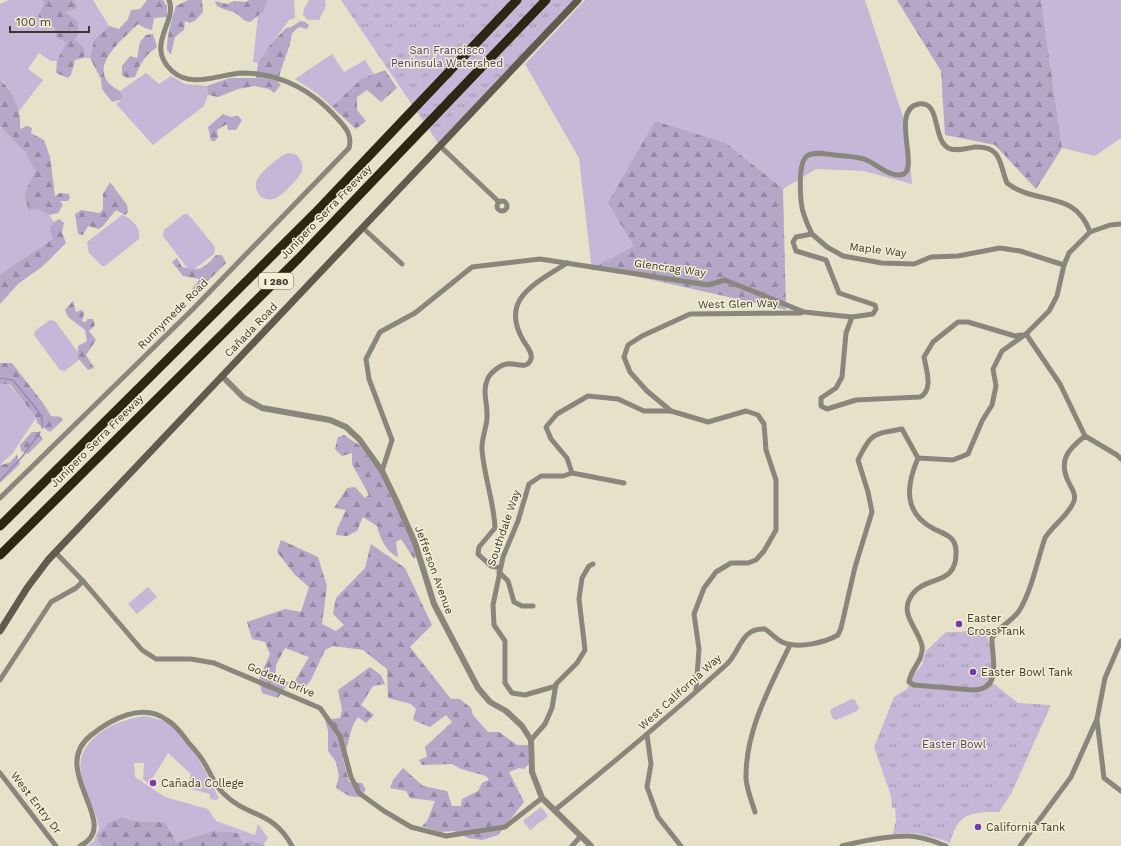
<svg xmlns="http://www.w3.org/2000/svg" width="1121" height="846" viewBox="0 0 1121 846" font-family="'Work Sans',sans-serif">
	<defs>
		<pattern id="forest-firs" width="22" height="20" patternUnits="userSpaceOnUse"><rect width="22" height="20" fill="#b5a7c8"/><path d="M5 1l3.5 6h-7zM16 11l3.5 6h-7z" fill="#9489a3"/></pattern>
		<pattern id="park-tufts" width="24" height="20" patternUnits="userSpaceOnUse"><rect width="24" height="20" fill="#c4b7d7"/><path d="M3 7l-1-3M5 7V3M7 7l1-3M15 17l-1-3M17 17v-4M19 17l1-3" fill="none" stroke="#a096af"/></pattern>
	</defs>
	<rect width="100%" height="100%" fill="#e6e1c8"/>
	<g fill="#c4b7d7">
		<polygon points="9,0 40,0 44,2 38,17 54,29 57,38 66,43 57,61 51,61 39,53 28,69 43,80 19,111 9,89 3,81 0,81 0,4"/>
		<polygon points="74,0 93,0 109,26 94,40 90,58 84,58 84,47 75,39 64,12 78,8"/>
		<polygon points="268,0 294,0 295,18 289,20 258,63 253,62 258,15 264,11"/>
		<polygon points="309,0 325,0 326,6 319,20 308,20 303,15 304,9"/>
		<polygon points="585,0 865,0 907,129 912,184 864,171 816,169 783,189 726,143 634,246 592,271 579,158 525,64"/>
		<polygon points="1041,0 1121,0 1121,138 1095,156 1062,148"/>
		<polygon points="332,54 344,72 365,60 374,74 361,79 332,107 318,94 295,79"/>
		<polygon points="146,73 159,84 171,76 185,84 207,86 208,95 204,106 153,145 116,104 122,99 120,91"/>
		<path d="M0,126l25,26 10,19 -11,24 5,16 9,-2 11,6 5,7 -5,8 4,8c-17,14 -36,23 -53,37z"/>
		<path d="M288,153l9,2c3,5 7,9 5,15 -1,7 -22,28 -28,29 -5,1 -9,0 -13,-2 -4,-5 -7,-11 -4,-17 3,-8 24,-25 31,-27z"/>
		<polygon points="184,214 188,214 215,247 214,254 193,270 188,269 163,236 164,230"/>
		<path d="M122,215c10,4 19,12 17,24l-34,27h-3l-13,-13 -2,-11z"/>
		<polygon points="50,320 55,321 80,355 80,359 65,371 60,370 34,335 36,330"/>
		<polygon points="0,384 9,384 36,418 12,454 0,465"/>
		<polygon points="148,587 157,597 137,614 128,604"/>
		<polygon points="852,699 855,700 859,708 857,711 836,720 833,719 830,712 831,709"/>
		<path d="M145,716c7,2 14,3 21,6 22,13 42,54 53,76l-3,2 -6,-1v-5l-23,-6 4,-14 -23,-21 -19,31 -6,-5 1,-16h-10l1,14 30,20 43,12 8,12 39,14 3,-11 10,14 -4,6 -13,-3 -7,3 -32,-13 -7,3 -29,8 -11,-20 -31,-1 -12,-4 -24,18 3,11h-14l7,-5 5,-13c-3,-19 -15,-36 -18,-55 -6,-34 36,-54 64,-57z"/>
		<polygon points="541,807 548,816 530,830 523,821"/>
	</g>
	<g fill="url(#forest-firs)">
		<polygon points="40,0 74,0 78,8 65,12 78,22 78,35 75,39 84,47 84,58 75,60 71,75 68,78 56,73 57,61 66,43 57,38 54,28 38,17 44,2"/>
		<path d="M147,0h16l4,6v11l-13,1 -2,12 -7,-2 -7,-4c-18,18 -56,47 -18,67l3,8 -11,3 -10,-13 -1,-10 -11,-21 4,-18 15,-14 10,3 9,-10 3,-9 9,-1z"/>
		<path d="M188,0h14l1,12 -7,8 -6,3 -5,-2 -1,9 -9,7 -4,17 -4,-4c0,-15 4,-29 9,-44z"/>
		<path d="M249,0h19l-4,11 -14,11c-9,-2 -7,-4 -13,-8 -6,-4 -15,-4 -21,-9l-1,-4 12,3 7,-3 12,1z"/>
		<polygon points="897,0 1041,0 1062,148 1036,189 995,145 945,135 941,71"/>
		<path d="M300,21l5,1 4,3 -2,4 -8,-2 -7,6c-2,17 -11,32 -14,49l3,3 -7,8 -5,-4 -14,-3 -17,3 -20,8 -10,-2 -1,-9 23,-8h26l2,-15 13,-19 15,-16 6,-1z"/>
		<path d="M153,34l4,13c-12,8 -17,17 -22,30l-8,1 -5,-3v-9l8,-10 7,2 3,-16 6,-7z"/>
		<polygon points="385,70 397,88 381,102 367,90 357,97 357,110 366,121 356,129 332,107 361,79"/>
		<path d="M0,81h2c12,13 20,31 18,48l7,-3 5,2 -1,5 13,7 6,17 5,39 5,-3 9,1 1,4 -2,3h-8l3,4 -5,8 -9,2 -11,-6 -9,2 -5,-16 11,-24 -10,-19 -25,-26z"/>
		<polygon points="223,114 231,117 238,116 242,120 236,130 228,130 227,124 217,130 218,137 215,141 211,141 208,127"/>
		<polygon points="655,121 726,143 783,189 786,310 595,267 634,246 608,203"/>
		<polygon points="110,182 127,205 128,212 125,215 116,210 103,226 99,229 88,226 83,235 78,234 75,214 81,210 100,213 103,209 103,194"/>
		<path d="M59,219l5,4 -2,9 4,11 -23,23 -25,18 -18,20v-29c17,-14 36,-23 53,-37l-4,-8 5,-8z"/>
		<path d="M216,255h6l4,8 -26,26h-8l8,-10 -17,-3 -11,-14 5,-4 5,9c19,5 21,2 34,-12z"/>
		<polygon points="73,301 76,312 82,310 84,314 82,321 85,322 88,319 93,319 95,325 89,331 96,340 86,355 94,368 88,370 78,358 78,346 87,341 85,330 68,317 65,310"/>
		<polygon points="0,363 12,363 43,403 51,416 61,417 63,420 50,432 38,424 36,418 10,384 0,384"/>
		<polygon points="32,432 38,432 43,439 28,454 21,451 20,445"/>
		<path d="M344,435l15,10 21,28 11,24 21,32 8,23 -6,7 -13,-20 -5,3 2,15c-12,-5 -18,-19 -21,-31l-14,-9 -6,14 -10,5 -11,-1 1,-6 9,-19 -12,-2 13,-20 8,-1 10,11 4,-3 -17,-31v-11l-10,3 -7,-7 3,-12z"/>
		<polygon points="17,455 20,464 0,483 0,465 9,463"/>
		<polygon points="281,540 318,557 327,586 322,624 336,631 344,625 333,614 336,598 365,568 371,544 405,568 432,625 410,647 451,699 460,699 471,708 473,715 488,732 499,732 517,745 528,745 529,764 524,769 519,768 509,772 524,802 498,835 482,840 468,838 454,831 440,832 422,826 427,821 435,801 410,798 406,791 390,788 393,780 403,768 423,786 447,791 452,806 461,806 462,799 478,791 482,783 489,780 486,776 461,769 452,764 422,765 419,760 427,757 425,747 452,722 446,715 430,727 413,720 416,709 411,704 388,698 387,669 363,650 333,646 325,650 311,680 300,693 292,686 309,657 285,648 276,665 275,680 289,682 278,698 262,693 259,679 270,654 265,642 252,639 247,622 285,609 301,612 309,587 295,575 277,552"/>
		<path d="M370,667l11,8 4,9 -12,2 -12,19 13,10 -8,8 -8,-6c-10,13 -8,27 -15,41l6,24 13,1 4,7 -7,7 -10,-1 -13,-8 3,-12 -3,-14 -8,-11v-20l-3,-11 15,-2 2,-8 -4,-20z"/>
		<polygon points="122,817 134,821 165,822 176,842 205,834 212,831 237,833 244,844 251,841 264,844 265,846 101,846 97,836 109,823"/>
	</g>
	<g fill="url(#park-tufts)">
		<polygon points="341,0 578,0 440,146"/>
		<path d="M985,627c4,17 12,37 4,53l29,23 33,2 -40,89 -12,18c-29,0 -41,1 -49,31 -19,-7 -36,-12 -57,-9l3,-14 -1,-12h-3l-1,-12 -17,-49 20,-50 13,-8 7,-15 8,-9 4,-14 20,-19h15z"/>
	</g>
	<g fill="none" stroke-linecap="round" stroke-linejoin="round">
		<g stroke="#998cab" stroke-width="1.5">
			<polyline points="0,378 13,380 42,416 42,428"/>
			<polyline points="0,480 22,457 40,432"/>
		</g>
		<g stroke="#89877c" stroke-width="5">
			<polyline points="440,146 499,202"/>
			<circle cx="502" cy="206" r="5"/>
			<polyline points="363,228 402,264"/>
			<path d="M812,234c-3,-6 -6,-13 -8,-19 -4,-11 -7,-52 3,-59 7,-5 19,-2 27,-1 10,1 21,1 30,4 11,4 24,17 36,16 23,-1 -12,-66 19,-71 22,-3 13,34 29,44 8,4 19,0 27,-1 27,-1 24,16 32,36 29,23 68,6 83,49"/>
			<path d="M852,317l-6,16 -4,44 -6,11 -15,10v8l6,3 29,-9 64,-3c14,-7 6,-28 4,-40l9,-15 25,-20h10l47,14 7,-1"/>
			<polyline points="1026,334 1060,384 1085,436"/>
			<path d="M918,458c-12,28 -15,55 16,71 10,5 21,7 22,21 2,39 -33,23 -46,48 -10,17 9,32 12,48 2,15 -12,23 -13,36l5,3 59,5c31,-1 18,-34 19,-52 8,-12 20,-17 27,-27 13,-21 18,-50 26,-73 8,-13 24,-23 29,-37 2,-7 -2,-12 -5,-18 -11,-22 -2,-33 16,-47l32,19 4,4"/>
			<polyline points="382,471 392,440 369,379 366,359 380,332 415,313 472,267 540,259 708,285 725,280 804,312 852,317 873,314 876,309 875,305 839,293 826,260 796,251 793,242 796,237 812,234 827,247 843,256 882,263 914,264 931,257 958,256 1000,248 1020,251 1064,265"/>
			<polyline points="572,473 567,458 551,439 546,427 557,414 588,396 618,399 644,411 671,411"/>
			<path d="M0,498l193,-189 156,-161c4,-14 -5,-22 -13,-31 -25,-27 -57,-44 -94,-44 -23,1 -50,16 -70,-2 -28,-26 6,-49 -3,-71"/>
			<polyline points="55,552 83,581 142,650 156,659 191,659 214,663 320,708 340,736 351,777 359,793 384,811 411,827 446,836 505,827 542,798"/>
			<path d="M500,568l-9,-2 -13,-12 1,-7 16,-19c-1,-26 -11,-52 -13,-78 -1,-12 6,-25 5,-36 0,-13 -5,-23 1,-36 3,-6 12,-13 19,-14 8,-2 20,7 24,-5 2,-6 -5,-14 -8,-19 -24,-42 14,-57 44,-77"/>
			<polyline points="499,572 508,581 514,602 522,606 533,606"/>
			<polyline points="0,680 51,602 76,588 83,581"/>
			<polyline points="556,686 525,695 512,693 505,683 505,641 494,625 493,605 503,557 518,521 529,484 541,476 563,476 572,473 624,483"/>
			<polyline points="696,690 699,649 694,614 704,588 716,572 731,563 748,563 756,560 764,551 776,530 776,480 766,450 764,424 758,415 746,411 708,422 671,411 647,391 630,372 624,357 628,345 642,336 690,314 801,313"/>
			<polyline points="1097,720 1104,778 1121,791"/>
			<polyline points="647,735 651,764 647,787 658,817 681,846"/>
			<polyline points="531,740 545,724 552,708 556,684 577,663 585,650 579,599 582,578 589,566 593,564"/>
			<polyline points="0,773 56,846"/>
			<path d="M555,810c58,-47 116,-95 172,-146 13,-12 14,-37 38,-35 6,4 11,10 17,13 16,7 42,1 56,-7l3,-7 14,-61 17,-55 -4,-20 -10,-32c13,-27 15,-26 44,-31l16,29 35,2 15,-6 14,-33 10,-16 4,-19 -3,-17 9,-18 24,-17 23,-23 8,-15 7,-31 5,-12 21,-21 20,-7 11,-1"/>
			<path d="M755,812c-3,-10 -8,-22 -9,-33 -1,-48 24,-92 44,-134"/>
			<path d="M80,846c44,-21 -32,-75 10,-110 21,-17 52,-34 77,-16 9,5 15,14 21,22 5,6 11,12 15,19 7,10 11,24 21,33 24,24 49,16 68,52"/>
			<polyline points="572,846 581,836"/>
			<path d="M842,846c20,-5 43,-10 65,-10 13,0 27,5 39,10"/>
			<polyline points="1020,846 1071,777 1097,719 1105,678 1121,641"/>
		</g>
		<polyline stroke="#89877c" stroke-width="6" points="222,376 244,398 262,408 330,420 346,427 359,439 382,471 397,502 415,543 434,604 478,688 490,702 506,711 522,726 531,740 532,772 542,798 591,846"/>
		<polyline stroke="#5f5c4e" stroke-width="7" points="0,631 27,588 48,560 578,0"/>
		<g stroke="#2b2713" stroke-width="9">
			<polyline points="0,526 315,213 517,0"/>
			<polyline points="0,555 299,258 546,0"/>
		</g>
	</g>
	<g fill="#753ab0" stroke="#f3eed4" stroke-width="1.5">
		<circle cx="959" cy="624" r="4"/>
		<circle cx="973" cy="672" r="4"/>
		<circle cx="153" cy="783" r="4"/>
		<circle cx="978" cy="827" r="4"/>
	</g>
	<g text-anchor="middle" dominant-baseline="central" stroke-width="3" stroke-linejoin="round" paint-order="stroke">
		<rect fill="#f3eed4" stroke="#726f60" stroke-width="1" x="259" y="273" width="34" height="16" rx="3"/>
		<g font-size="10" font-weight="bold" fill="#3a382f">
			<text x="276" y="281">I 280</text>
		</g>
		<g font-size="11" fill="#54406e" stroke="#f3eed4">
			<text x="447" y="50">San Francisco<tspan x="447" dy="13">Peninsula Watershed</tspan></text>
			<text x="954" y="744">Easter Bowl</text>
		</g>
		<g font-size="11" fill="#3a382f" stroke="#f3eed4">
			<text transform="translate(326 212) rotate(-46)">Junipero Serra Freeway</text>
			<text transform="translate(878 250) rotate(7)">Maple Way</text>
			<text transform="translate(670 268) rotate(8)">Glencrag Way</text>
			<text transform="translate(738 304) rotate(-1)">West Glen Way</text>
			<text transform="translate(173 314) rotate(-45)">Runnymede Road</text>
			<text transform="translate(251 330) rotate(-46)">Cañada Road</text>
			<text transform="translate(97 441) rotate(-45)">Junipero Serra Freeway</text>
			<text transform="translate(504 528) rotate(-71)">Southdale Way</text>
			<text transform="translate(434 570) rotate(70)">Jefferson Avenue</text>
			<text transform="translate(281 680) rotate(23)">Godetia Drive</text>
			<text transform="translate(680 692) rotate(-42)">West California Way</text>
			<text transform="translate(36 803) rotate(52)">West Entry Dr</text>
		</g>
		<g font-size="11" fill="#3a382f" stroke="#f3eed4" text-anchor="start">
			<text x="967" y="618">Easter<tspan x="967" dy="13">Cross Tank</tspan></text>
			<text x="981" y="672">Easter Bowl Tank</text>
			<text x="161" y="783">Cañada College</text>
			<text x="986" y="827">California Tank</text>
		</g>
	</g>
	<path d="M10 26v6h79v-6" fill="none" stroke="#3a382f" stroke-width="2"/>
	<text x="16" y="26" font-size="12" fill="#3a382f" stroke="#f3eed4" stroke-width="3" paint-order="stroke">100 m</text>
</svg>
